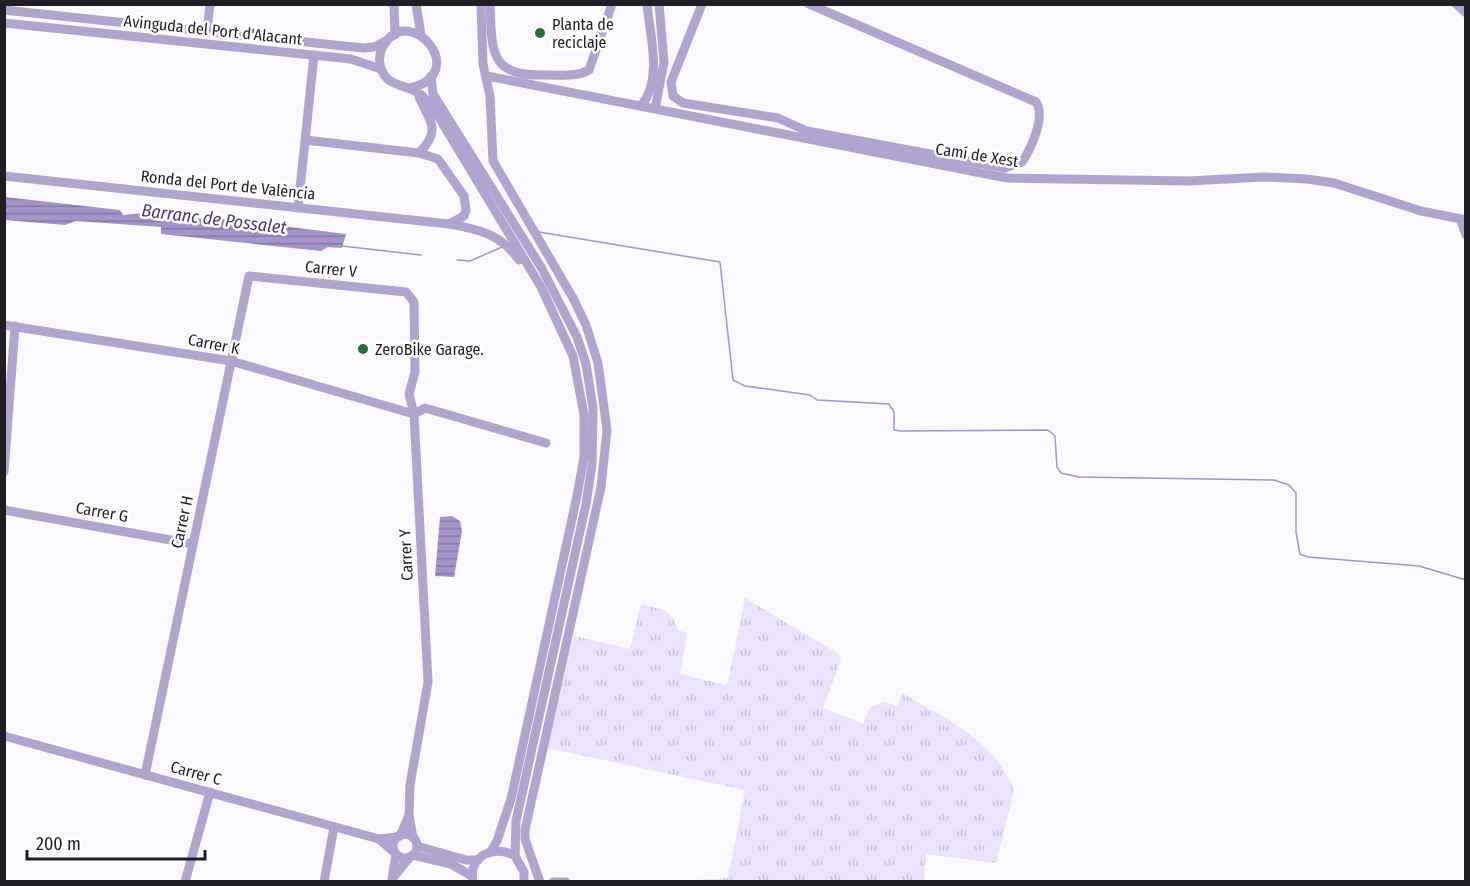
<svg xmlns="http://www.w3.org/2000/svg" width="1470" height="886" viewBox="0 0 1470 886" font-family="'Fira Sans Condensed',sans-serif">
	<defs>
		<pattern id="grass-tufts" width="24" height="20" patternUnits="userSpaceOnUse" patternTransform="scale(1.5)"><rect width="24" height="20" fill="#ebe3fe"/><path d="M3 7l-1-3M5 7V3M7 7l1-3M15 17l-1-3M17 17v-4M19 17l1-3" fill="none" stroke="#c9c2da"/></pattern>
		<pattern id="water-rules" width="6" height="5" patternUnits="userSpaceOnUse" patternTransform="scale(1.5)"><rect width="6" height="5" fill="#a494c9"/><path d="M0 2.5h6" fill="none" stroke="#8578a3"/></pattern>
	</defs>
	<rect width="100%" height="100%" fill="#faf9fd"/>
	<path fill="url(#grass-tufts)" d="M745,598l94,56 2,6 -18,48 40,16 7,-17 15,-6 12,6 5,-14c42,25 95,48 112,98l-18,72 -70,-9 -2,27h-246l50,-3 17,-88 -198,-42 27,-112 56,13 11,-45c21,6 30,4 37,26l9,3 -7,41 45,11 3,-3z"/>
	<g fill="url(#water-rules)">
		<polygon points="5,197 120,210 123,215 147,213 187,219 217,218 346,234 342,248 328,247 321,251 161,234 161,227 76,221 65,225 5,220"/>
		<polygon points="452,516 460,521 462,531 454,577 435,576 440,517"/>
	</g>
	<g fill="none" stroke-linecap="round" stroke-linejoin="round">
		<g stroke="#a494c9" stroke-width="1.5">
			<polyline points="539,232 720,262 733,380 745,386 810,395 817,400 889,404 894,412 894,430 901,431 1048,430 1055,436 1057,467 1061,473 1079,477 1274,480 1289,485 1296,493 1296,532 1300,554 1308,557 1419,566 1466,580"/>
			<polyline points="342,246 421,255"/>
			<polyline points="457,260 470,261 502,247"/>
		</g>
		<g stroke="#b1a5cf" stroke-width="9">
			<polyline points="394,4 395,35"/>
			<polyline points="416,4 421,35"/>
			<polyline points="481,4 483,64 490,96 493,161 573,298 586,325 598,363 607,430 601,487 525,830 525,839 540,882"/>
			<path d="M490,4c2,49 -1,73 58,71 13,0 29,2 41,-5l23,-66"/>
			<path d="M702,4l-31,78 2,14 10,7 95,15 29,13 198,37 17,-6c9,-13 24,-46 14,-60l-227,-98"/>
			<polyline points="1456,4 1466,13"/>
			<polyline points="4,10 363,48 374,47 386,41"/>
			<polyline points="4,23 351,59 381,69"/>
			<polyline points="207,31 210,4"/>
			<polyline points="431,76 433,94 541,267 577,337 586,364 593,408 592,465 586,504 516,821 515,856"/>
			<polyline points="487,76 1007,178 1188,181 1264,177 1307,179 1334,183 1421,211 1466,220"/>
			<path d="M410,88c62,-14 0,-87 -26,-43 -5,7 -6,18 -2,26 8,17 25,13 38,23 6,4 10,12 15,17l106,176 32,69 11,59v42l-7,39 -66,303 -14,42 -6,10"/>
			<path d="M419,97c11,25 23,33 0,56"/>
			<path d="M641,106c22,-26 9,-70 6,-102"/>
			<polyline points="655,109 664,62 659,4"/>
			<polyline points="305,140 419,153 438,159 464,196 466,210 464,216 451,223"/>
			<path d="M4,176l445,48c29,5 52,10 70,36"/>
			<polyline points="298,208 314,55"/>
			<polyline points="1460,219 1466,235"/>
			<polyline points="4,325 231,361 414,414"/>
			<polyline points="414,414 425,408 546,443"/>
			<polyline points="4,472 15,326"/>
			<polyline points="4,510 193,544"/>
			<polyline points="4,736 379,839"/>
			<polyline points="145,775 249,276 406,292 414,302 415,372 409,394 414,414 428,682 410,785 409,815"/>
			<circle cx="405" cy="846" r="12"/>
			<polyline points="400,836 409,815 413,838"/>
			<polyline points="417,846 466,860 478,860"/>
			<polyline points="394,852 379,839 397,837"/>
			<polyline points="396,854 392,879 410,857"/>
			<polyline points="413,855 451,864 472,876"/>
			<polyline points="185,882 210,792"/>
			<polyline points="324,882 334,827"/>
			<path d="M473,882c-5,-27 22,-38 42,-26l9,16v10"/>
			<polyline points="553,882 566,882"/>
		</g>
	</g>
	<g fill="#276b36" stroke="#fff" stroke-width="2">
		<circle cx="540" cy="33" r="6"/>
		<circle cx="363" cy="349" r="6"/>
	</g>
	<g text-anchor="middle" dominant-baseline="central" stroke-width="5" stroke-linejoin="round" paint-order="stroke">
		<g font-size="16" fill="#201e25" stroke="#fff" text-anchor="start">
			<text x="552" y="24">Planta de<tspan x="552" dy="18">reciclaje</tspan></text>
			<text x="375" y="349">ZeroBike Garage.</text>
		</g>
		<g font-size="16" fill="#201e25" stroke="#fff">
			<text transform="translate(213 30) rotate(6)">Avinguda del Port d'Alacant</text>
			<text transform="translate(977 155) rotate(9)">Camí de Xest</text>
			<text transform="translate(228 185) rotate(6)">Ronda del Port de València</text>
			<text transform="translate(331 269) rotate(6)">Carrer V</text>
			<text transform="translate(214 344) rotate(11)">Carrer K</text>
			<text transform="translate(102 512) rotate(10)">Carrer G</text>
			<text transform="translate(182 522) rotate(-78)">Carrer H</text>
			<text transform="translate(406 555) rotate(-93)">Carrer Y</text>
			<text transform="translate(196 773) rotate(15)">Carrer C</text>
		</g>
		<g font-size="18" font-style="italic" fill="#4e3678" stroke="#fff">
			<text transform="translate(214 219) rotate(7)">Barranc de Possalet</text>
		</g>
	</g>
	<rect width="1470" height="886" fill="none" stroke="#201e25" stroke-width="12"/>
	<path d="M27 850v9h178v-9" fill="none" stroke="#201e25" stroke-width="3"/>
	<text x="36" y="850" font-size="18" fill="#201e25" stroke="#ffffff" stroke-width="4.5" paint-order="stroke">200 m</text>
</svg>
